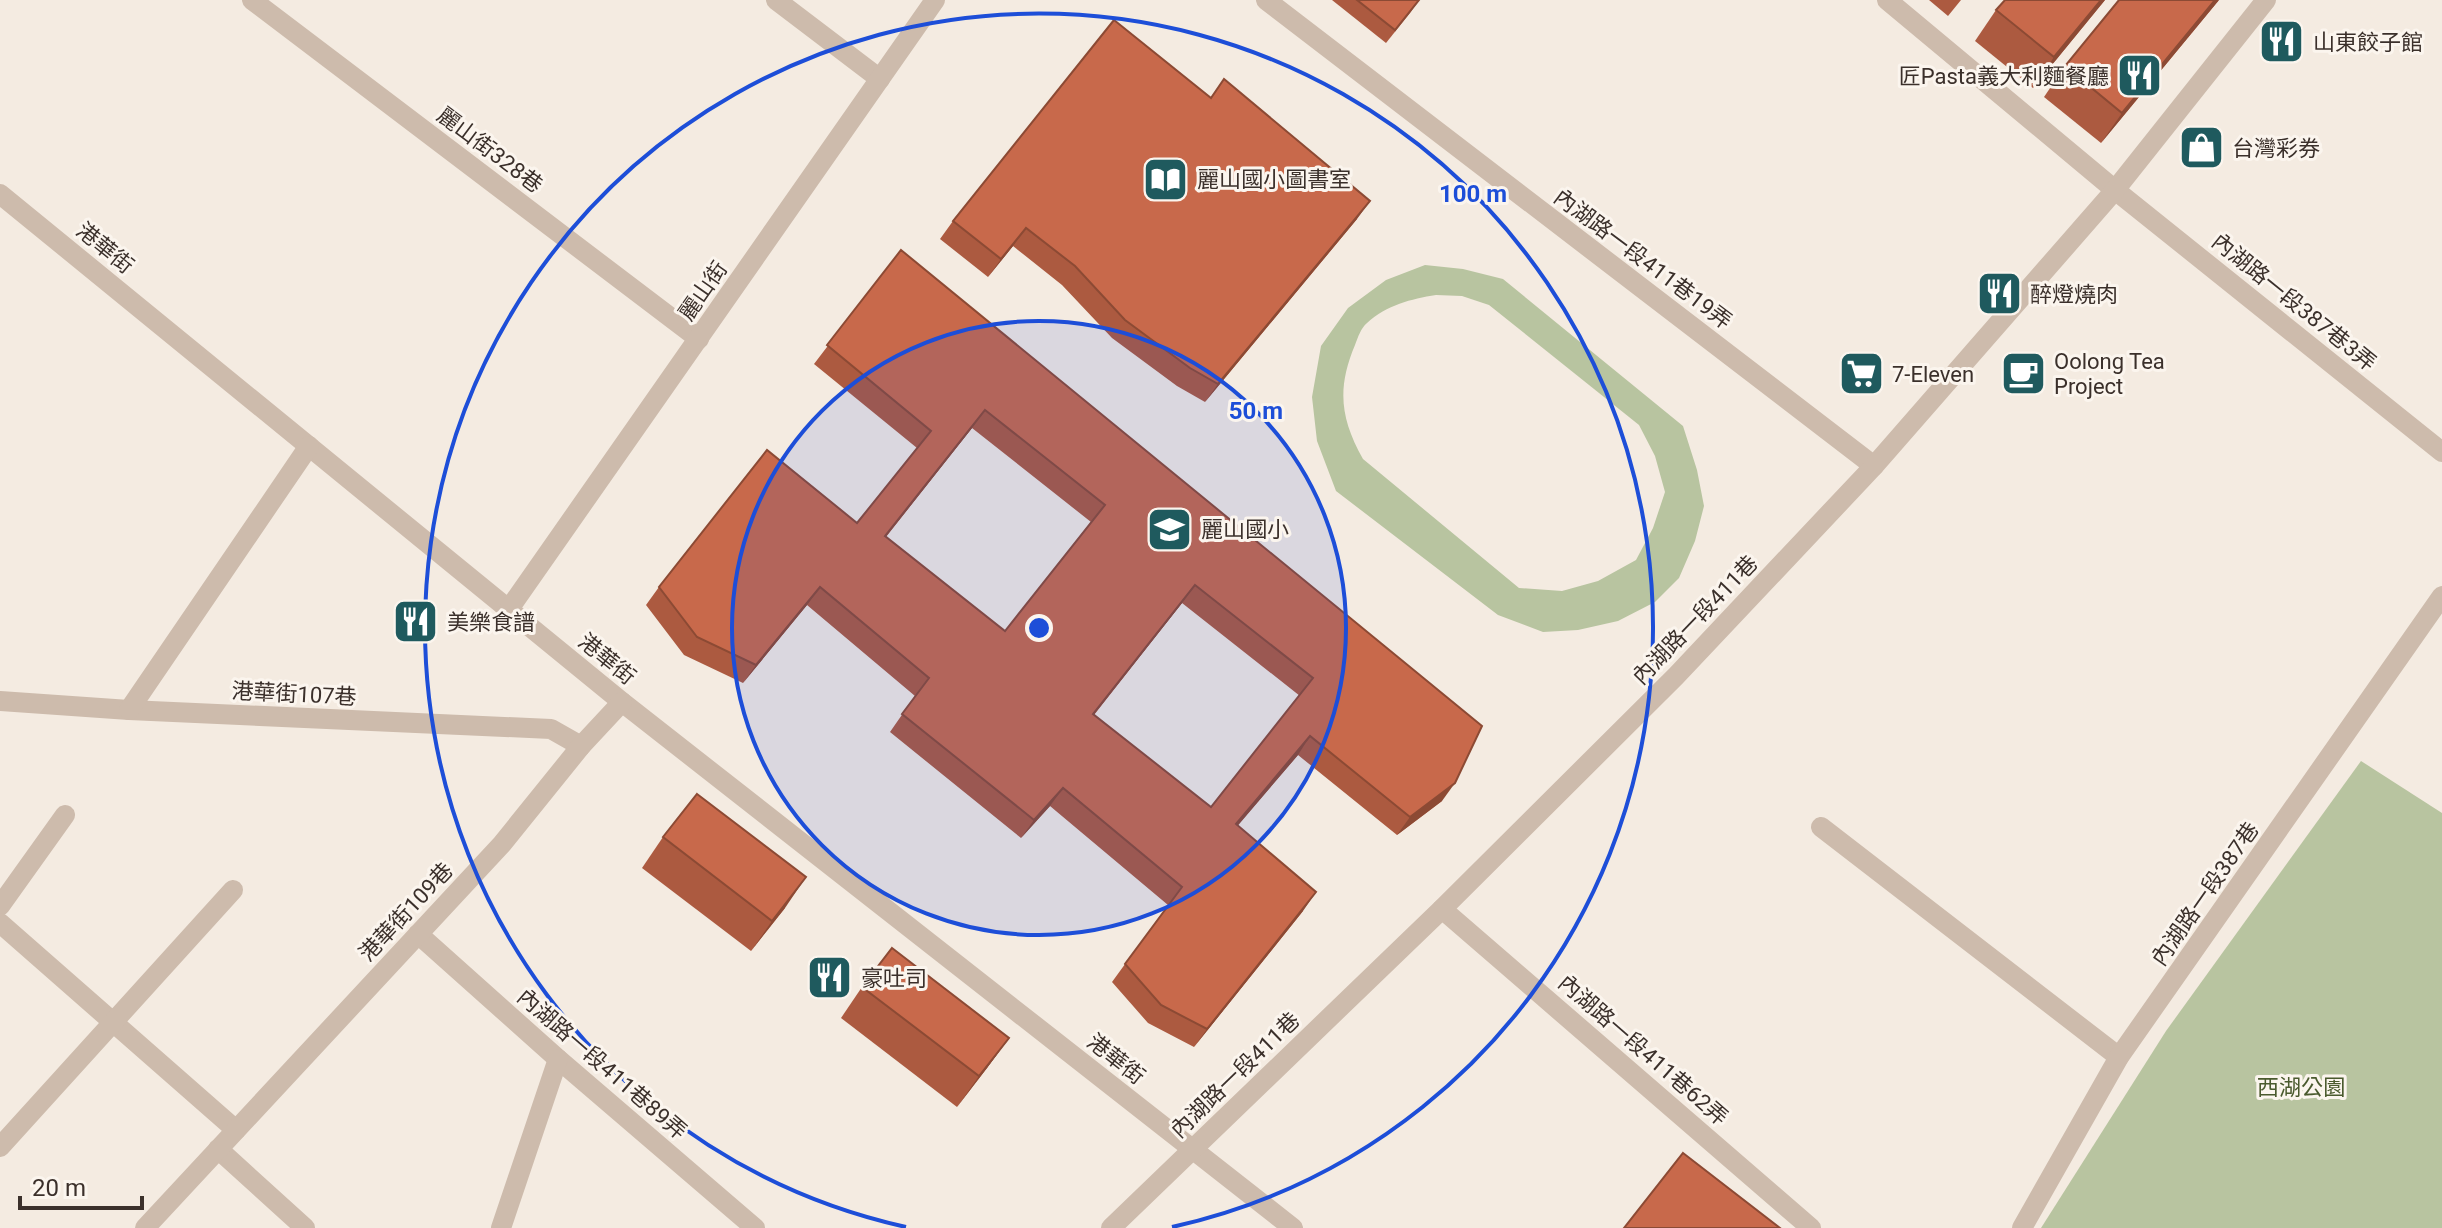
<svg xmlns="http://www.w3.org/2000/svg" width="2442" height="1228" viewBox="0 0 2442 1228" font-family="Roboto,'Noto Sans TC',sans-serif">
	<rect width="100%" height="100%" fill="#f4ebe1"/>
	<g fill="#b8c4a0" fill-rule="evenodd">
		<path d="M1425,265l38,4 40,10 180,147 14,44 7,36 -9,35 -16,37 -24,24 -37,19 -40,9 -35,2 -45,-17 -162,-124 -19,-50 -5,-44 9,-51 27,-38 38,-28zM1436,295l26,1 27,9 150,120 16,31 10,36 -12,36 -17,32 -38,21 -36,10 -43,-3 -156,-129c-23,-41 -26,-71 -8,-114 3,-8 6,-17 12,-22 20,-18 44,-24 69,-28z"/>
		<polygon points="2361,761 2442,813 2442,1228 2041,1228 2166,1031"/>
	</g>
	<g fill="none" stroke-linecap="round" stroke-linejoin="round">
		<g stroke="#cdbbac" stroke-width="20">
			<polyline points="252,0 699,339"/>
			<polyline points="776,0 880,79"/>
			<polyline points="1266,0 1874,466"/>
			<polyline points="1887,0 2115,190 2442,452"/>
			<polyline points="0,194 622,702 1293,1228"/>
			<polyline points="509,609 935,0"/>
			<polyline points="0,701 129,710 551,729 581,746"/>
			<polyline points="129,710 309,446"/>
			<polyline points="1821,827 2119,1057"/>
			<polyline points="0,906 65,815"/>
			<polyline points="1442,909 1811,1228"/>
			<polyline points="0,923 236,1130"/>
			<polyline points="418,934 558,1059 755,1228"/>
			<polyline points="0,1147 233,890"/>
			<polyline points="218,1149 305,1228"/>
			<polyline points="145,1228 502,844 581,746 622,702"/>
			<polyline points="501,1228 558,1059"/>
			<polyline points="1111,1228 1442,909 1676,676 1874,466 2115,190 2266,0"/>
			<polyline points="2022,1228 2119,1057 2442,596"/>
		</g>
	</g>
	<g fill="#ac5a40" fill-rule="evenodd">
		<polygon points="1332,0 1419,0 1410,13 1386,43"/>
		<polygon points="1929,0 1961,0 1948,16"/>
		<polygon points="2105,0 2033,88 1975,41 1996,10"/>
		<polygon points="2219,0 2101,143 2044,97 2065,66"/>
		<polygon points="1357,219 1205,402 1177,386 1112,338 1062,285 1013,246 988,277 940,239 953,221"/>
		<path d="M901,250l541,551 -45,34 -99,-80 -61,71 66,85 -109,136 -46,-24 -36,-41 56,-77 -118,-99 -29,32 -131,-106 25,-36 -108,-91 -64,78 -59,-28 -38,-50 13,-18 198,-64 60,-75 -103,-84zM972,428l119,94 -86,109 -119,-94zM1182,603l118,93 -89,111 -117,-92z"/>
		<polygon points="663,837 785,908 751,951 642,868"/>
		<polygon points="862,987 1009,1038 987,1068 957,1107 841,1018"/>
	</g>
	<g fill="#8c4a34">
		<polygon points="2101,0 2105,0 2033,88 2054,57"/>
		<polygon points="2215,0 2219,0 2101,143 2122,113"/>
		<polygon points="1370,201 1357,219 1205,402 1218,384"/>
		<polygon points="1026,228 1013,246 988,277 1001,259"/>
		<polygon points="985,410 972,428 872,554 885,536"/>
		<polygon points="1195,585 1182,603 1080,732 1093,714"/>
		<polygon points="820,587 807,605 743,683 756,665"/>
		<polygon points="1310,736 1298,755 1223,843 1236,824"/>
		<polygon points="1455,783 1442,801 1397,835 1410,817"/>
		<polygon points="1063,788 1050,806 1021,838 1034,820"/>
		<polygon points="806,877 785,908 751,951 772,921"/>
		<polygon points="1316,892 1303,911 1194,1047 1207,1029"/>
		<polygon points="1009,1038 987,1068 957,1107 979,1076"/>
	</g>
	<g fill="#c8694b" stroke="#8c4a34" stroke-width="2" fill-rule="evenodd">
		<polygon points="1357,0 1419,0 1395,30"/>
		<polygon points="2005,0 2101,0 2054,57 1996,10"/>
		<polygon points="2119,0 2215,0 2122,113 2065,66"/>
		<polygon points="1114,20 1211,98 1224,79 1370,201 1218,384 1190,368 1125,320 1075,266 1026,228 1001,259 953,221"/>
		<path d="M901,250l581,476 -27,57 -45,34 -100,-81 -74,88 80,68 -109,137 -46,-24 -36,-41 57,-77 -119,-99 -29,32 -132,-106 27,-36 -109,-91 -64,78 -59,-28 -38,-50 108,-137 90,73 74,-92 -104,-86zM985,410l120,95 -100,126 -120,-95zM1195,585l118,93 -102,129 -118,-93z"/>
		<polygon points="697,794 806,877 772,921 663,837"/>
		<polygon points="892,948 1009,1038 979,1076 862,987"/>
		<polygon points="1683,1153 1780,1228 1624,1228"/>
	</g>
	<circle cx="1039" cy="628" r="307" fill="#1d4ed8" fill-opacity=".12"/>
	<g fill="none" stroke="#1d4ed8" stroke-width="4">
		<circle cx="1039" cy="628" r="307"/>
		<path d="M906 1227A614 614 0 1 1 1172 1227"/>
	</g>
	<defs>
		<symbol id="restaurant-square" viewBox="-11 -11 22 22"><rect x="-9" y="-9" width="18" height="18" rx="4" fill="#1f5a5e" stroke="#fbf5ee"/><path d="M-5-6h1v4h1v-4h1v4h1v-4h1v5L-1.5 .5V6h-2V.5L-5-1ZM5-6V6H3V1.5H1.5Q1.5-4 5-6Z" fill="#fff"/></symbol>
		<symbol id="shop-square" viewBox="-11 -11 22 22"><rect x="-9" y="-9" width="18" height="18" rx="4" fill="#1f5a5e" stroke="#fbf5ee"/><path d="M-5-2.5h2.3a2.7 3.5 0 0 1 5.4 0H5L5.5 6h-11ZM-1.5-2.5h3a1.5 2.3 0 0 0-3 0Z" fill="#fff"/></symbol>
		<symbol id="library-square" viewBox="-11 -11 22 22"><rect x="-9" y="-9" width="18" height="18" rx="4" fill="#1f5a5e" stroke="#fbf5ee"/><path d="M-6-4Q-3-5.5-.7-3.5V5Q-3 3-6 4ZM6-4Q3-5.5 .7-3.5V5Q3 3 6 4Z" fill="#fff"/></symbol>
		<symbol id="supermarket-square" viewBox="-11 -11 22 22"><rect x="-9" y="-9" width="18" height="18" rx="4" fill="#1f5a5e" stroke="#fbf5ee"/><path d="M-6-5.5h2.5l.6 2H6L4.5 2H-2.5L-4.4-4H-6ZM-1.5 3.2a1.3 1.3 0 1 0 .1 0ZM3 3.2a1.3 1.3 0 1 0 .1 0Z" fill="#fff"/></symbol>
		<symbol id="cafe-square" viewBox="-11 -11 22 22"><rect x="-9" y="-9" width="18" height="18" rx="4" fill="#1f5a5e" stroke="#fbf5ee"/><path d="M-5.5-4.5H6V0H3Q3 3.5 0 3.5H-2.5Q-5.5 3.5-5.5 0ZM3-3.2v2h1.7v-2ZM-6 4.5H4V6H-6Z" fill="#fff"/></symbol>
		<symbol id="school-square" viewBox="-11 -11 22 22"><rect x="-9" y="-9" width="18" height="18" rx="4" fill="#1f5a5e" stroke="#fbf5ee"/><path d="M0-5L7-2L0 1L-7-2ZM-4 1L0 2.5L4 1V4Q0 6-4 4Z" fill="#fff"/></symbol>
	</defs>
	<g fill-rule="evenodd">
		<use href="#restaurant-square" x="2256" y="16" width="51" height="51"/>
		<use href="#restaurant-square" x="2114" y="50" width="51" height="51"/>
		<use href="#shop-square" x="2176" y="122" width="51" height="51"/>
		<use href="#library-square" x="1140" y="154" width="51" height="51"/>
		<use href="#restaurant-square" x="1974" y="268" width="51" height="51"/>
		<use href="#supermarket-square" x="1836" y="348" width="51" height="51"/>
		<use href="#cafe-square" x="1998" y="348" width="51" height="51"/>
		<use href="#school-square" x="1144" y="504" width="51" height="51"/>
		<use href="#restaurant-square" x="390" y="596" width="51" height="51"/>
		<use href="#restaurant-square" x="804" y="952" width="51" height="51"/>
	</g>
	<g text-anchor="middle" dominant-baseline="central" stroke-width="6" stroke-linejoin="round" paint-order="stroke">
		<g font-size="22" fill="#3b302b" stroke="#fbf5ee" text-anchor="start">
			<text x="2313" y="42">山東餃子館</text>
			<text x="2109" y="76" text-anchor="end">匠Pasta義大利麵餐廳</text>
			<text x="2232" y="148">台灣彩券</text>
			<text x="1197" y="179">麗山國小圖書室</text>
			<text x="2030" y="294">醉燈燒肉</text>
			<text x="2054" y="361">Oolong Tea<tspan x="2054" dy="25">Project</tspan></text>
			<text x="1892" y="374">7-Eleven</text>
			<text x="1201" y="529">麗山國小</text>
			<text x="447" y="622">美樂食譜</text>
			<text x="861" y="978">豪吐司</text>
		</g>
		<g font-size="22" fill="#3b302b" stroke="#fbf5ee">
			<text transform="translate(490 150) rotate(37)">麗山街328巷</text>
			<text transform="translate(105 248) rotate(39)">港華街</text>
			<text transform="translate(1643 259) rotate(37)">內湖路一段411巷19弄</text>
			<text transform="translate(703 291) rotate(-55)">麗山街</text>
			<text transform="translate(2294 302) rotate(39)">內湖路一段387巷3弄</text>
			<text transform="translate(1695 620) rotate(-46)">內湖路一段411巷</text>
			<text transform="translate(607 659) rotate(39)">港華街</text>
			<text transform="translate(294 694) rotate(3)">港華街107巷</text>
			<text transform="translate(2205 894) rotate(-55)">內湖路一段387巷</text>
			<text transform="translate(406 912) rotate(-47)">港華街109巷</text>
			<text transform="translate(1643 1050) rotate(41)">內湖路一段411巷62弄</text>
			<text transform="translate(1116 1059) rotate(38)">港華街</text>
			<text transform="translate(602 1064) rotate(41)">內湖路一段411巷89弄</text>
			<text transform="translate(1235 1075) rotate(-44)">內湖路一段411巷</text>
		</g>
		<g font-size="22" fill="#4a5a2e" stroke="#fbf5ee">
			<text x="2301" y="1087">西湖公園</text>
		</g>
	</g>
	<circle cx="1039" cy="628" r="12" fill="#1d4ed8" stroke="#fbf5ee" stroke-width="4"/>
	<g font-size="24" text-anchor="middle" font-weight="bold" fill="#1d4ed8" stroke="#fbf5ee" stroke-width="6" stroke-linejoin="round" paint-order="stroke">
		<text x="1473" y="202">100 m</text>
		<text x="1256" y="419">50 m</text>
	</g>
	<path d="M20 1196v12h122v-12" fill="none" stroke="#3b302b" stroke-width="4"/>
	<text x="32" y="1196" font-size="24" fill="#3b302b" stroke="#fbf5ee" stroke-width="6" paint-order="stroke">20 m</text>
</svg>
